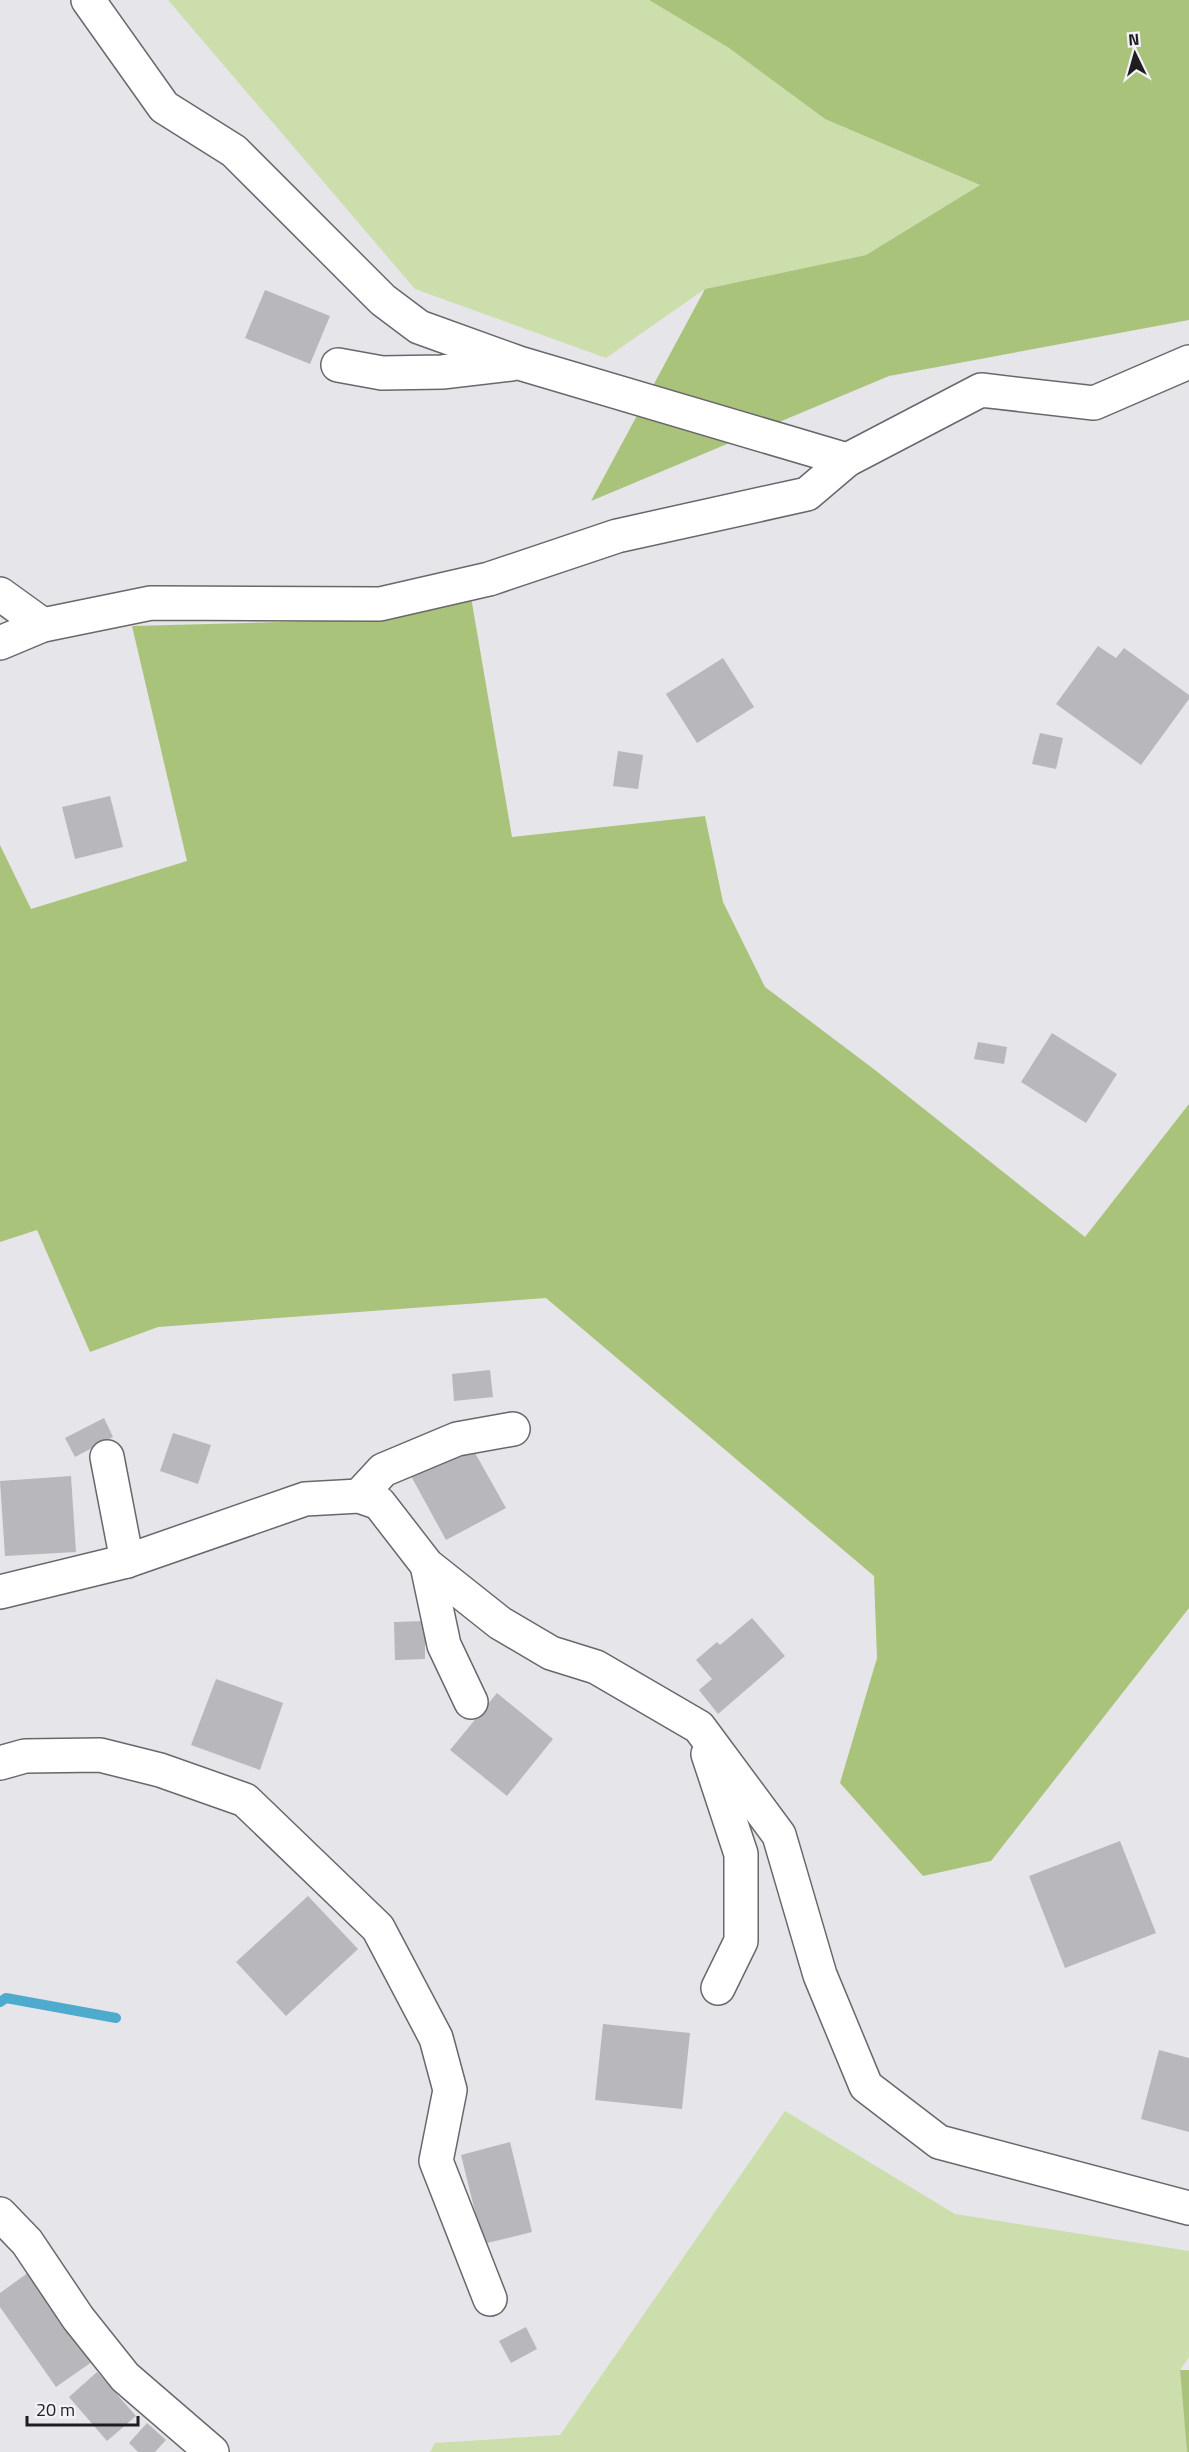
<svg xmlns="http://www.w3.org/2000/svg" width="1189" height="2452" viewBox="0 0 1189 2452" font-family="'Titillium Web',sans-serif">
	<rect width="100%" height="100%" fill="#e6e5ea"/>
	<g fill="#cbdeab">
		<polygon points="168,0 649,0 729,48 825,119 980,185 866,255 705,289 606,358 415,289"/>
		<polygon points="785,2111 955,2214 1189,2251 1189,2357 1180,2370 1187,2452 430,2452 435,2443 560,2435"/>
	</g>
	<g fill="#aac37b">
		<polygon points="649,0 1189,0 1189,320 889,376 591,501 705,289 866,255 980,185 825,119 729,48"/>
		<polygon points="471,597 512,837 705,816 723,902 765,987 875,1070 1085,1237 1189,1104 1189,1608 991,1861 923,1876 840,1783 877,1658 874,1576 546,1298 158,1327 90,1352 37,1230 0,1242 0,845 31,909 187,861 132,626 393,619"/>
		<polygon points="1180,2370 1189,2370 1189,2452 1187,2452"/>
	</g>
	<g fill="none" stroke-linecap="round" stroke-linejoin="round">
		<polyline stroke="#4fabcd" stroke-width="10" points="0,2002 6,1998 116,2018"/>
	</g>
	<g fill="#b8b7bc">
		<polygon points="265,290 330,316 310,364 245,338"/>
		<polygon points="1098,646 1116,658 1124,648 1189,695 1189,699 1141,765 1056,704"/>
		<polygon points="723,658 754,707 697,743 666,694"/>
		<polygon points="1040,733 1063,738 1056,769 1032,764"/>
		<polygon points="618,751 643,755 638,789 613,786"/>
		<polygon points="110,796 123,847 75,859 62,807"/>
		<polygon points="1052,1033 1117,1074 1086,1123 1021,1082"/>
		<polygon points="978,1042 1007,1047 1004,1064 974,1059"/>
		<polygon points="490,1370 493,1397 454,1401 452,1374"/>
		<polygon points="104,1418 113,1437 75,1457 65,1438"/>
		<polygon points="173,1433 211,1445 198,1484 160,1471"/>
		<polygon points="470,1444 506,1508 446,1540 411,1476"/>
		<polygon points="71,1476 76,1552 5,1556 0,1481"/>
		<polygon points="752,1618 785,1656 718,1714 699,1690 712,1679 696,1660 717,1642 720,1645"/>
		<polygon points="425,1621 425,1659 395,1660 394,1622"/>
		<polygon points="216,1679 283,1703 260,1770 191,1745"/>
		<polygon points="497,1693 553,1739 507,1796 450,1750"/>
		<polygon points="1120,1841 1156,1933 1065,1968 1029,1876"/>
		<polygon points="308,1896 358,1949 286,2016 236,1962"/>
		<polygon points="603,2024 690,2033 682,2109 595,2100"/>
		<polygon points="1159,2050 1189,2058 1189,2132 1141,2119"/>
		<polygon points="510,2142 532,2232 483,2244 461,2155"/>
		<polygon points="36,2267 99,2357 56,2387 0,2307 0,2293"/>
		<polygon points="526,2327 537,2349 511,2363 499,2341"/>
		<polygon points="97,2372 136,2416 107,2441 69,2397"/>
		<polygon points="147,2423 166,2440 155,2452 138,2452 129,2443"/>
	</g>
	<g fill="none" stroke-linecap="round" stroke-linejoin="round">
		<defs>
			<g id="minor">
				<polyline points="88,0 164,107 234,151 383,300 419,327 519,363 847,460"/>
				<polyline points="338,365 382,373 442,372 511,364"/>
				<polyline points="0,594 43,625"/>
				<polyline points="0,643 43,625 151,603 380,604 489,579 617,536 807,494 847,460 981,390 1094,403 1189,362"/>
				<polyline points="107,1457 127,1561"/>
				<polyline points="359,1496 383,1470 457,1439 513,1429"/>
				<polyline points="427,1565 444,1645 471,1702"/>
				<polyline points="0,1592 127,1561 305,1499 359,1496 379,1503 427,1565 500,1623 551,1653 596,1667 699,1727 779,1835 820,1975 866,2086 939,2142 1189,2208"/>
				<polyline points="708,1754 741,1854 741,1941 718,1988"/>
				<polyline points="0,1763 25,1756 100,1755 160,1770 245,1800 378,1928 436,2038 450,2090 436,2161 490,2299"/>
				<polyline points="0,2214 27,2242 78,2318 125,2377 212,2452"/>
			</g>
		</defs>
		<use href="#minor" stroke="#69676c" stroke-width="36"/>
		<use href="#minor" stroke="#fff" stroke-width="33"/>
	</g>
	<g transform="translate(1135 54) rotate(355)" stroke="#f3f2f7" stroke-width="4.5" paint-order="stroke">
	<path d="M0-4.5L10 22L0 15L-10 22Z" fill="#1e1e20"/>
	<text y="-9" font-size="16" font-weight="bold" text-anchor="middle" fill="#1e1e20">N</text>
	</g>
	<path d="M27 2416v9h111v-9" fill="none" stroke="#1e1e20" stroke-width="3"/>
	<text x="36" y="2416" font-size="18" fill="#1e1e20" stroke="#f3f2f7" stroke-width="4.5" paint-order="stroke">20 m</text>
</svg>
